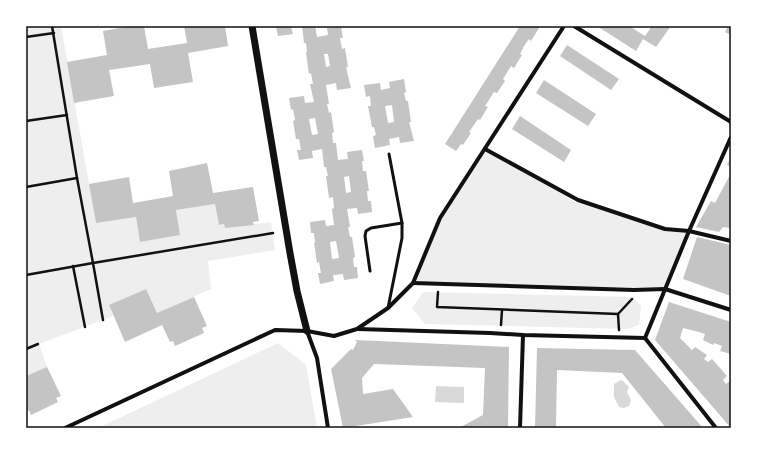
<svg xmlns="http://www.w3.org/2000/svg" width="757" height="454" viewBox="0 0 757 454" font-family="'PT Serif',serif">
	<rect width="100%" height="100%" fill="#fff"/>
	<g fill="#eee">
		<polygon points="26,26 61,26 96,223 136,217 140,242 180,235 176,210 215,204 219,225 224,224 225,228 271,222 275,250 208,261 211,289 157,313 145,289 109,305 113,316 39,344 47,367 26,376"/>
		<polygon points="485,149 577,203 688,233 665,289 634,290 413,283 440,218"/>
		<polygon points="423,292 633,297 641,306 639,325 628,329 425,324 412,308"/>
		<polygon points="278,343 306,365 317,428 98,428"/>
	</g>
	<g fill="#d9d9d9">
		<polygon points="621,380 623,381 629,387 627,392 631,400 629,406 624,408 619,407 614,397 614,384"/>
		<polygon points="436,386 464,387 464,403 435,402"/>
	</g>
	<g fill="#c4c4c4" fill-rule="evenodd">
		<polygon points="131,26 144,26 148,49 187,43 184,26 225,26 228,46 188,53 193,82 154,88 150,64 109,70 114,96 74,103 67,62 107,55 103,31"/>
		<polygon points="276,26 294,26 291,27 293,34 278,36"/>
		<path d="M302,26h13l2,11 11,-2 -1,-7 14,-2 2,12h-3l2,11 3,-1 3,19h-2l5,21 -14,2 -1,-7 -10,2 3,19h-2l2,9 2,-1 3,20 -2,1 1,10h3l2,17 10,-1 -1,-7 15,-2 2,11h-2l1,10h3l3,20h-2l1,10h3l1,11 -14,2 -1,-6 -10,1 3,18h-2l2,10h2l3,20 -2,1 1,9h3l1,11 -14,2 -1,-6 -10,1 1,6 -14,3 -2,-11h3l-2,-11 -2,1 -3,-20h1l-1,-10h-3l-1,-11 15,-2 1,6 8,-1 -2,-16 2,-1 -1,-11 -4,1 -3,-22h2l-2,-9h-2l-2,-18 -10,2 1,7 -14,2 -2,-10h4l-2,-11h-3l-3,-18 2,-1 -2,-11 -2,1 -2,-12 15,-2 1,7 9,-1 -4,-18h3l-2,-11 -2,1 -3,-21 1,-1 -1,-9h-2zM324,54h4l2,12 -4,1zM315,118l3,16 -6,1 -3,-16zM349,176l2,16 -5,1 -2,-16zM336,241l3,17 -7,1 -2,-17z"/>
		<polygon points="520,26 537,26 539,28 531,41 529,39 524,46 520,54 522,55 514,68 511,66 503,79 505,81 497,93 494,92 485,106 488,107 480,120 478,119 469,132 471,133 463,145 461,144 456,151 445,144"/>
		<polygon points="597,26 629,26 645,36 652,26 671,26 656,47 643,39 636,51"/>
		<polygon points="728,26 731,26 731,35 725,32"/>
		<polygon points="567,45 619,79 611,90 560,56"/>
		<path d="M404,79l2,13 -2,1 2,8h2l3,21h-2l5,19 -14,2 -1,-6 -10,2 1,6 -15,3 -2,-12 3,-1 -2,-8h-2l-4,-21h3l-1,-10 -4,1 -2,-12 16,-2 1,7 9,-2 -1,-6zM392,105l2,17 -6,1 -3,-17z"/>
		<polygon points="544,80 596,114 588,126 536,93"/>
		<polygon points="520,116 571,150 564,162 512,129"/>
		<polygon points="731,157 731,166 727,165"/>
		<polygon points="207,163 213,193 253,187 259,221 253,222 254,225 225,228 224,224 219,225 215,204 176,210 180,235 140,242 136,217 96,223 89,184 129,177 133,203 173,196 169,171"/>
		<polygon points="731,173 731,228 723,227 719,232 696,227 711,201 715,203"/>
		<polygon points="697,237 731,245 731,296 683,279"/>
		<polygon points="146,289 157,313 194,297 207,326 202,328 204,333 175,346 173,341 170,342 162,325 125,342 109,305"/>
		<polygon points="669,302 731,322 731,354 720,351 722,346 714,343 713,345 703,340 705,334 699,332 683,328 680,338 692,350 695,347 707,355 704,359 708,362 712,359 727,376 723,380 726,384 730,381 731,382 731,428 655,340"/>
		<polygon points="355,340 509,347 508,428 459,428 483,415 485,368 374,364 362,378 363,394 393,389 413,417 343,428 331,369 351,349 353,350 357,342"/>
		<polygon points="537,348 635,350 703,428 666,428 622,373 557,370 556,428 535,428"/>
		<polygon points="47,367 61,396 56,398 58,402 31,415 29,410 26,412 26,376"/>
	</g>
	<g fill="none" stroke-linecap="round" stroke-linejoin="round">
		<g stroke="#111" stroke-width="2.5">
			<polyline points="26,37 54,33"/>
			<polyline points="26,121 67,115"/>
			<polyline points="26,187 77,178 52,26"/>
			<polyline points="73,266 85,327"/>
			<polyline points="26,275 93,263 77,178"/>
			<polyline points="438,292 437,307 618,314 632,299"/>
			<polyline points="618,314 619,330"/>
			<polyline points="103,320 93,263 273,233"/>
			<polyline points="501,325 502,310"/>
			<polyline points="26,349 38,344"/>
		</g>
		<g stroke="#111" stroke-width="3">
			<polyline points="370,271 365,236 366,231 371,228 402,223"/>
			<polyline points="388,308 402,238 402,223 389,154"/>
		</g>
		<g stroke="#111" stroke-width="4">
			<polyline points="574,26 731,122"/>
			<polyline points="485,149 578,200 665,229 689,231 731,241"/>
			<polyline points="413,283 634,290 665,289 731,310"/>
			<polyline points="358,329 490,333 523,335 645,338 716,428"/>
			<polyline points="307,331 317,358 328,428"/>
			<polyline points="645,338 689,231 731,137"/>
			<polyline points="65,428 275,330 307,331 334,336 357,329 388,308 413,283 440,218 564,26"/>
			<polyline points="520,428 523,335"/>
		</g>
		<polyline stroke="#111" stroke-width="7" points="252,26 290,253 297,291 307,331"/>
	</g>
	<rect width="757" height="454" fill="none" stroke="#ffffff" stroke-width="54"/>
	<rect x="27" y="27" width="703" height="400" fill="none" stroke="#111" stroke-width="1.5"/>
</svg>
